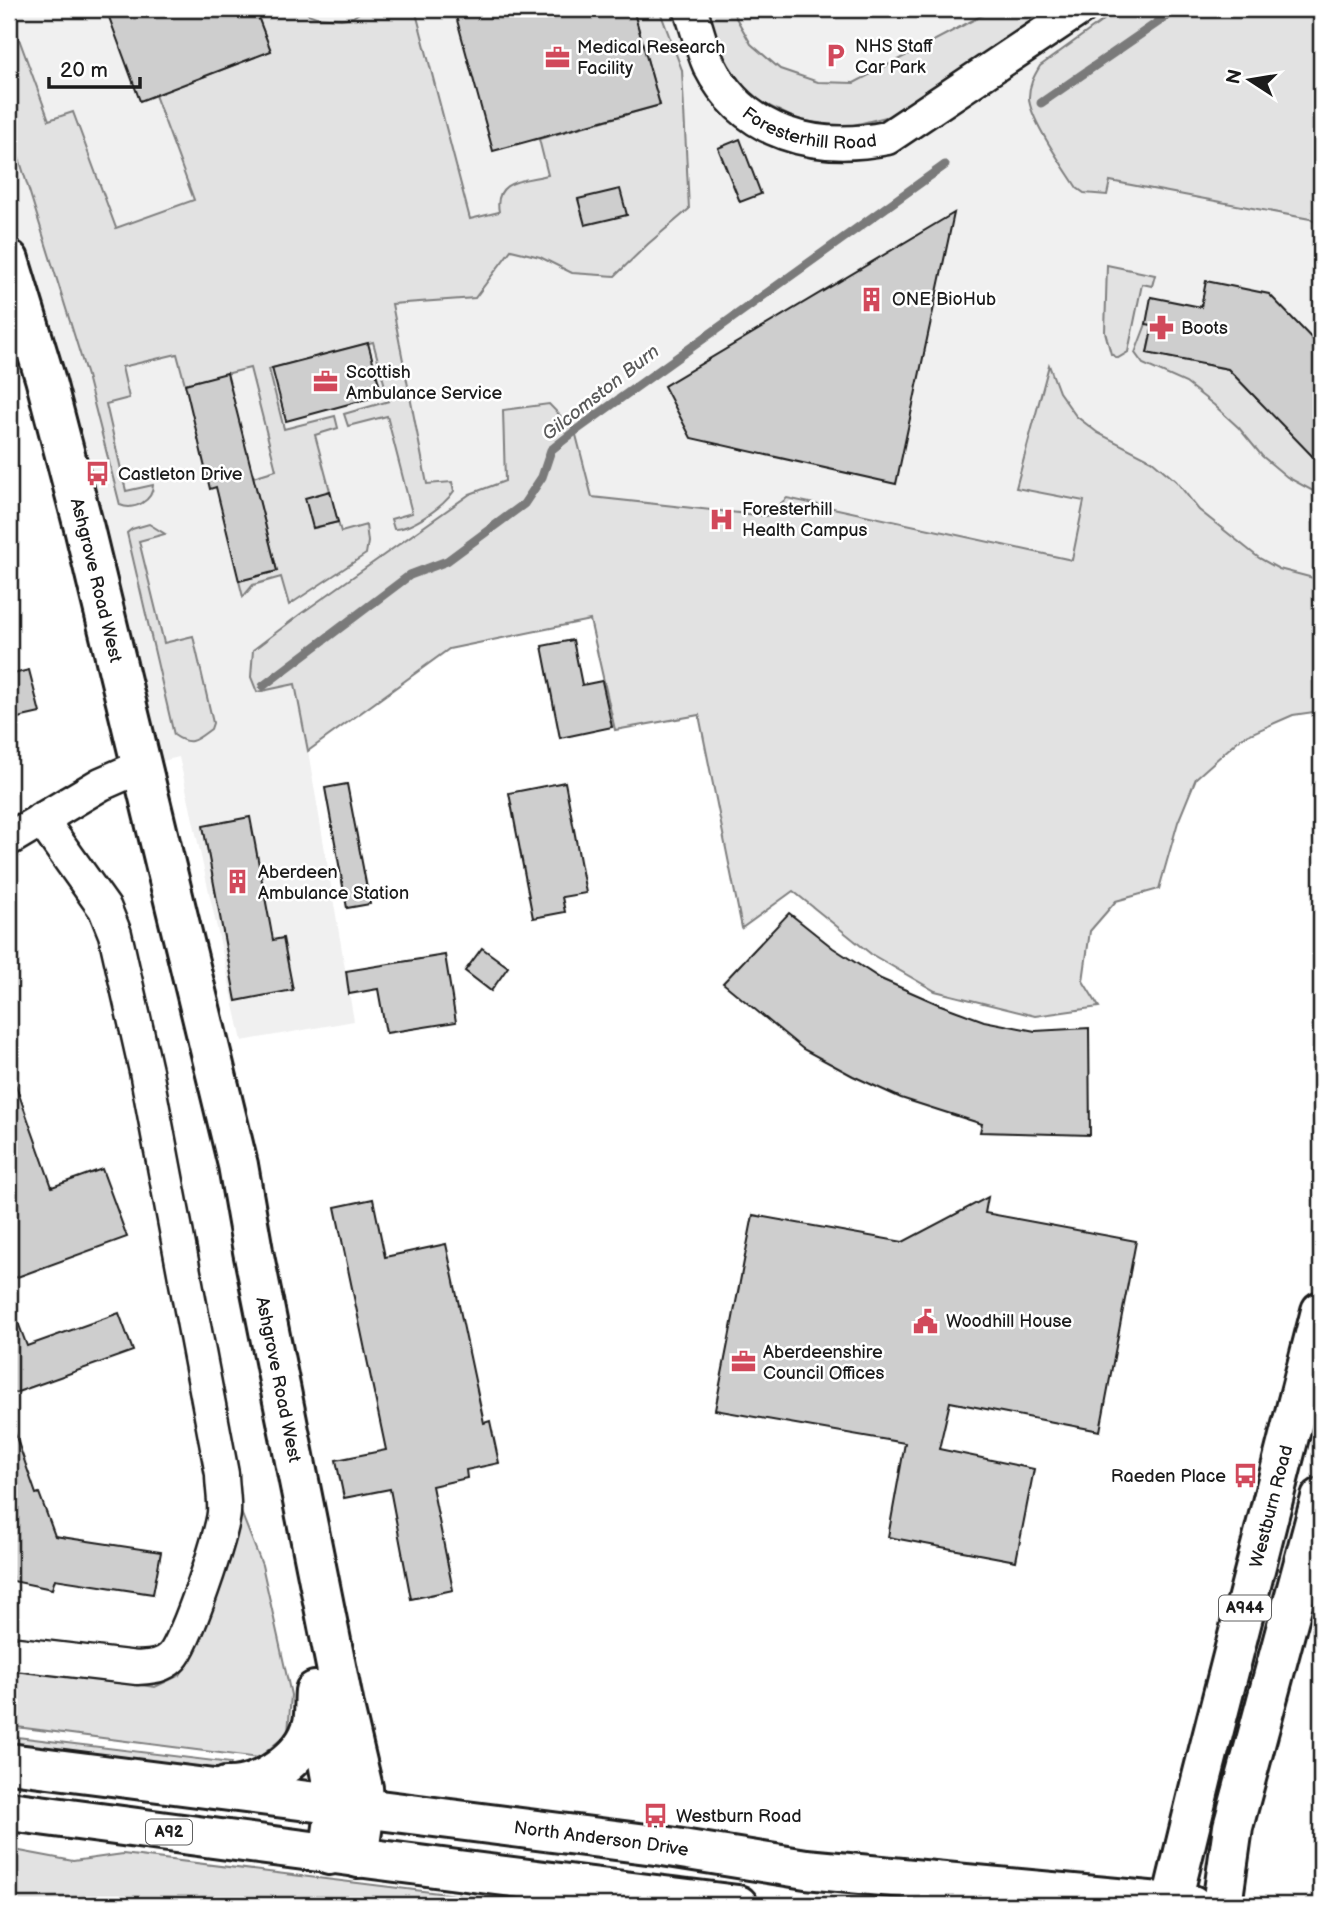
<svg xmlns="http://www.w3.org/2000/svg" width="1330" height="1914" viewBox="0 0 1330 1914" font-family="'Balsamiq Sans',sans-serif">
	<rect width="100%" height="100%" fill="#fff"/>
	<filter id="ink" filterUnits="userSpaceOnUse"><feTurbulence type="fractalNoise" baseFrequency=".0143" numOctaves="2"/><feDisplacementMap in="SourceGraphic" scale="14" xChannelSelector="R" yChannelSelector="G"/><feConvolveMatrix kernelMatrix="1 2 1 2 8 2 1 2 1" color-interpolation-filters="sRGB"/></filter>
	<g filter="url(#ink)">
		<polygon fill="#f0f0f0" points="9,9 1321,9 1321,711 1293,715 1241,738 1196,778 1178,822 1159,889 1116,901 1090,931 1083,981 1099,1007 1035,1016 935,991 871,954 793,891 742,928 699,715 615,730 590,620 449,649 308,751 354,1021 242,1041 179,757 142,766 9,260"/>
		<g fill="#e2e2e2" stroke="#7f7f7f" stroke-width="2">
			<path d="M255,9h51l2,5 8,3 25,2 12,-2 12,-8h50l55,210 29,-7c-6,-33 25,-31 49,-37l-9,-36 121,-34 -27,-96h26l23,61 7,139 -41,35 -33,32 -43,-3 -32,-16 -29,-7 -36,48 -83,6 35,180 25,-2 2,9c-10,15 -42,38 -60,38l-3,-10 21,-6 -25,-97 -39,10 -4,-12 45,-13 -16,-59 -104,27 15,60 51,-13 3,12 -23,7 15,56 -16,37 24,-6 3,10 25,-7 2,17 -2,12 -77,51 -8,-28 -28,8 -10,12 -4,-16 38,-10 -24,-94 23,-7 -26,-102 -65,16 -8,-30 -55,13 7,31 -23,6 20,87 27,-6c0,16 -19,26 -33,20l-33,-129 -78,-250v-114l40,108 24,-8 43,116 78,-28 -39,-105 116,-44z"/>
			<polygon points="707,9 731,9 751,44 780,69 818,82 854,83 994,9 1051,9 890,116 846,127 798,120 753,98 727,64"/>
			<path d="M1119,9h202v217l-11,-7 -200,-38 -3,14 -23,-2 -7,-5c-12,-19 -49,-71 -48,-91 0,-12 5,-21 11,-31z"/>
			<polygon points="1107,265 1155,275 1152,286 1142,284 1128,352 1118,358 1111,354 1105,332"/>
			<polygon points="1146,324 1153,325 1147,353 1228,369 1321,465 1321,483 1313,491 1287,477 1262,456 1239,428 1214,405 1186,383 1143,364 1135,353"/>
			<polygon points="1049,365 1059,392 1076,416 1098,433 1151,460 1176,481 1199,510 1259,558 1279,569 1321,580 1321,711 1293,715 1241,738 1196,778 1178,822 1159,889 1116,901 1090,931 1083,981 1099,1007 1035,1016 935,991 871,954 793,891 742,928 699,715 615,730 590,620 449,649 308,751 295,684 257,692 251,677 253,650 299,615 470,494 505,481 503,410 549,404 575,431 592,497 766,516 787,498 1072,560 1084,501 1016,488"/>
			<path d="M149,524l16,10 -26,7 25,102 29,-7 20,87 -2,6c-15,11 -20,18 -37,6l-47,-202 5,-4z"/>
			<polygon points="239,1507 262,1565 291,1695 288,1733 259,1758 9,1726 9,1667 155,1687 180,1675 195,1652"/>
			<polygon points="9,1736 231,1763 228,1773 9,1746"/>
			<polygon points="9,1849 73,1861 123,1854 537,1905 9,1905"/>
		</g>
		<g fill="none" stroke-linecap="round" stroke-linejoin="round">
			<g stroke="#7a7a7a" stroke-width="9">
				<polyline points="1041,103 1177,9"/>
				<polyline points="263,686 410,575 447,561 524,504 542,477 551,450 575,431 945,165"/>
			</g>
		</g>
		<g fill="#cecece" stroke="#1c1c1c" stroke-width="2">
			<polygon points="106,9 255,9 271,51 140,101"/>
			<polygon points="454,9 633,9 660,105 493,151"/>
			<polygon points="740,139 761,194 740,202 718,148"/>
			<polygon points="620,189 627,215 585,225 578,199"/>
			<polygon points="954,213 896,484 691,438 664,386"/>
			<polygon points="1206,281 1269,294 1321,348 1321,465 1228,369 1147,353 1153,325 1146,324 1151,297 1201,307"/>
			<polygon points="368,343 382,395 286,421 272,368"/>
			<polygon points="227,373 277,571 239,581 216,487 210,489 185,384"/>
			<polygon points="330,491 338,522 313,528 305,498"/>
			<polygon points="573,640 582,685 602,681 612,727 560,738 542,646"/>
			<polygon points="29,670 40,713 9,720 9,675"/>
			<polygon points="565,782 586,893 562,897 565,912 533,918 509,793"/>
			<polygon points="347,784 370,904 347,908 325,788"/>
			<polygon points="250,817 273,940 283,938 293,990 236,1001 203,826"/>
			<polygon points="789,913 833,948 881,979 938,1004 984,1021 1035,1031 1089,1028 1090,1135 980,1132 982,1124 901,1098 853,1076 803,1049 723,983"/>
			<polygon points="482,948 508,967 491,991 465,971"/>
			<polygon points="445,955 456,1022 386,1033 378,989 349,994 346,971"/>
			<polygon points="9,1075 12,1075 52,1187 102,1169 127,1237 9,1280"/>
			<polygon points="988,1197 985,1213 1136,1241 1100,1431 950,1402 939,1449 1034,1469 1016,1561 888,1537 905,1443 715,1410 753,1215 903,1242"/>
			<polygon points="373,1199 385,1257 446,1244 484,1423 490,1421 499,1463 466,1470 467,1478 432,1486 453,1590 411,1599 390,1489 344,1498 336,1460 386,1450 335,1207"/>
			<polygon points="9,1304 11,1304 27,1346 119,1313 133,1351 9,1395"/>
			<polygon points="9,1428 13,1428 36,1494 39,1493 55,1536 161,1552 153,1594 55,1579 52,1589 13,1581 9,1568"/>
		</g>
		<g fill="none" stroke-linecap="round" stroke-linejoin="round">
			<defs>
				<g id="street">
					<path id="s1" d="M690,9c7,18 11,38 19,56 35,70 107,87 178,73l193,-129"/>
					<polyline points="9,839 101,784 142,766"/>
					<path d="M9,1653l128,15c14,-1 25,-1 35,-11 14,-14 50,-122 52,-144 1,-13 -2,-26 -2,-39l-76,-403 -31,-137 -10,-25 -64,-90"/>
				</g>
				<g id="secondary">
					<path id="s2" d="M9,260l36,118 39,150 154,637 15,86 92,460 18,77 2,22 -7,48"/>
					<polyline points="316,1695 336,1806 329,1855"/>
				</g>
				<g id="primary">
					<path id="s3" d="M9,1763l654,83 143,23 386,36"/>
					<path d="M226,1787c34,2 79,-29 87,-64 2,-10 1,-22 2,-32"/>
					<path d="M9,1811c243,32 485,65 729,94"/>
					<path id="s4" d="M1171,1905l31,-128 119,-466"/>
					<polyline points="1222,1905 1233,1827 1321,1498"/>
				</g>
			</defs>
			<use href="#street" stroke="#1c1c1c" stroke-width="37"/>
			<use href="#secondary" stroke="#1c1c1c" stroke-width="44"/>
			<use href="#primary" stroke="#1c1c1c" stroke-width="44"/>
			<use href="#street" stroke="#fff" stroke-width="32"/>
			<use href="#secondary" stroke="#fff" stroke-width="38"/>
			<use href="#primary" stroke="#fff" stroke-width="38"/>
		</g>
	</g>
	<defs>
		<symbol id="parking-bare" viewBox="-9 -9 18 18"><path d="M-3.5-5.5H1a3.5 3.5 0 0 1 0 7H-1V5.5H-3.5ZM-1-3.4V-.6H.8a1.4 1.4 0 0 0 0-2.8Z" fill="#d1495b" stroke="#fff" stroke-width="2.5" paint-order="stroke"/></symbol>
		<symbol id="office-bare" viewBox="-9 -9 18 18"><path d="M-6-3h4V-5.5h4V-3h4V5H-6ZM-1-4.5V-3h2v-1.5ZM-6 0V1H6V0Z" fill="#d1495b" stroke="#fff" stroke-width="2.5" paint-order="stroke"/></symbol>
		<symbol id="building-bare" viewBox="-9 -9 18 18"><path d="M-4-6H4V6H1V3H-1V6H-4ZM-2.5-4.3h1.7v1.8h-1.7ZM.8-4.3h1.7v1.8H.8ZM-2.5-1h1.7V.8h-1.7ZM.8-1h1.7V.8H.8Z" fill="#d1495b" stroke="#fff" stroke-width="2.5" paint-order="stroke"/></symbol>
		<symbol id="pharmacy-bare" viewBox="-9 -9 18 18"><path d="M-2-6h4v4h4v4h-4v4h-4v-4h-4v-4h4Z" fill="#d1495b" stroke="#fff" stroke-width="2.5" paint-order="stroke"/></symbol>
		<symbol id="bus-bare" viewBox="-9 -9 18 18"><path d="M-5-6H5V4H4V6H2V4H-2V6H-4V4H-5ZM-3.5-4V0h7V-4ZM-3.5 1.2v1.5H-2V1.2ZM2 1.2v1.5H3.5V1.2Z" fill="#d1495b" stroke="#fff" stroke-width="2.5" paint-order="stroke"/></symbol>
		<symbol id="hospital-bare" viewBox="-9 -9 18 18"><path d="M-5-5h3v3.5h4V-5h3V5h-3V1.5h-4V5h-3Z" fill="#d1495b" stroke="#fff" stroke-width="2.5" paint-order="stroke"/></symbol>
		<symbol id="civic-bare" viewBox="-9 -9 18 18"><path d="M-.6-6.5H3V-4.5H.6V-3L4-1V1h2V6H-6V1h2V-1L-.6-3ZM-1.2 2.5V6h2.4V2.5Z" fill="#d1495b" stroke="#fff" stroke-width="2.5" paint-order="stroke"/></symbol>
	</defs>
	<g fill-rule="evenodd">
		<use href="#parking-bare" x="818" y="38" width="35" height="35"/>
		<use href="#office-bare" x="540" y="40" width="35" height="35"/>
		<use href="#building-bare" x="854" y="282" width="35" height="35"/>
		<use href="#pharmacy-bare" x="1144" y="310" width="35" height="35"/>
		<use href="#office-bare" x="308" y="364" width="35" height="35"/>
		<use href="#bus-bare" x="80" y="456" width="35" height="35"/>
		<use href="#hospital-bare" x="704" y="502" width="35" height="35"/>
		<use href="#building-bare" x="220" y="864" width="35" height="35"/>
		<use href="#civic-bare" x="908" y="1304" width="35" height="35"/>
		<use href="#office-bare" x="726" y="1344" width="35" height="35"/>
		<use href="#bus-bare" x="1228" y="1458" width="35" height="35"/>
		<use href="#bus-bare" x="638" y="1798" width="35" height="35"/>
	</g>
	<g text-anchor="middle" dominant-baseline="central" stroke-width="5" stroke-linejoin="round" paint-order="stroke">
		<g fill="#fff" stroke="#606060" stroke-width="2">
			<rect x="1219" y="1595.5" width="52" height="25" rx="5"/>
			<rect x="146" y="1819.5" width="46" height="25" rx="5"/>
		</g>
		<g font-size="16" font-weight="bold" fill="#1c1c1c">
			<text x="1245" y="1608">A944</text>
			<text x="169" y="1832">A92</text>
		</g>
		<g font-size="18" fill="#1c1c1c" stroke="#fff" text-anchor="start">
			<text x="855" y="46">NHS Staff<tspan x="855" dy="21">Car Park</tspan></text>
			<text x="577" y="47">Medical Research<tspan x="577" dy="21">Facility</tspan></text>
			<text x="892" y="299">ONE BioHub</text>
			<text x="1181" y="328">Boots</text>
			<text x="346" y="372">Scottish<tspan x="346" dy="21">Ambulance Service</tspan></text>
			<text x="118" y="474">Castleton Drive</text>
			<text x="742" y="509">Foresterhill<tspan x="742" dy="21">Health Campus</tspan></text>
			<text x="258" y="872">Aberdeen<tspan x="258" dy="21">Ambulance Station</tspan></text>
			<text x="946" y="1321">Woodhill House</text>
			<text x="763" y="1352">Aberdeenshire<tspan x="763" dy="21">Council Offices</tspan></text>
			<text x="1226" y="1476" text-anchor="end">Raeden Place</text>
			<text x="676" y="1816">Westburn Road</text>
		</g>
		<g font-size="18" fill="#1c1c1c" stroke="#fff">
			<text stroke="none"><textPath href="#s1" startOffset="187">Foresterhill Road</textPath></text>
			<text stroke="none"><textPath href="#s2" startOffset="332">Ashgrove Road West</textPath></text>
			<text stroke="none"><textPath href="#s2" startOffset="1152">Ashgrove Road West</textPath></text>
			<text stroke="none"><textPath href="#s4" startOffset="411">Westburn Road</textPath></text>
			<text stroke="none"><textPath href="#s3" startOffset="597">North Anderson Drive</textPath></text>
		</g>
		<g font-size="19" font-style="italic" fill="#5a5a5a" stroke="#fff">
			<text transform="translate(601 393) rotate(-38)">Gilcomston Burn</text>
		</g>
	</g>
	<rect width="1330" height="1914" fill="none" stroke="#fff" stroke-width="35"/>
	<rect x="18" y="18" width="1295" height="1879" fill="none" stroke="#1c1c1c" stroke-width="2.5" filter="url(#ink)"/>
	<g transform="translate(1250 80) rotate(282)" stroke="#ffffff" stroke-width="5" paint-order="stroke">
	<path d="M0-5L12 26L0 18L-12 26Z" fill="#1c1c1c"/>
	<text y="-10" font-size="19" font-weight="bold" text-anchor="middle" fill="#1c1c1c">N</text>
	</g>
	<path d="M49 77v10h91v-10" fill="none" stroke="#1c1c1c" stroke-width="3.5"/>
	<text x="60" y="77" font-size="21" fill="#1c1c1c" stroke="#ffffff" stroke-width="5" paint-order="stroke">20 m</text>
</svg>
